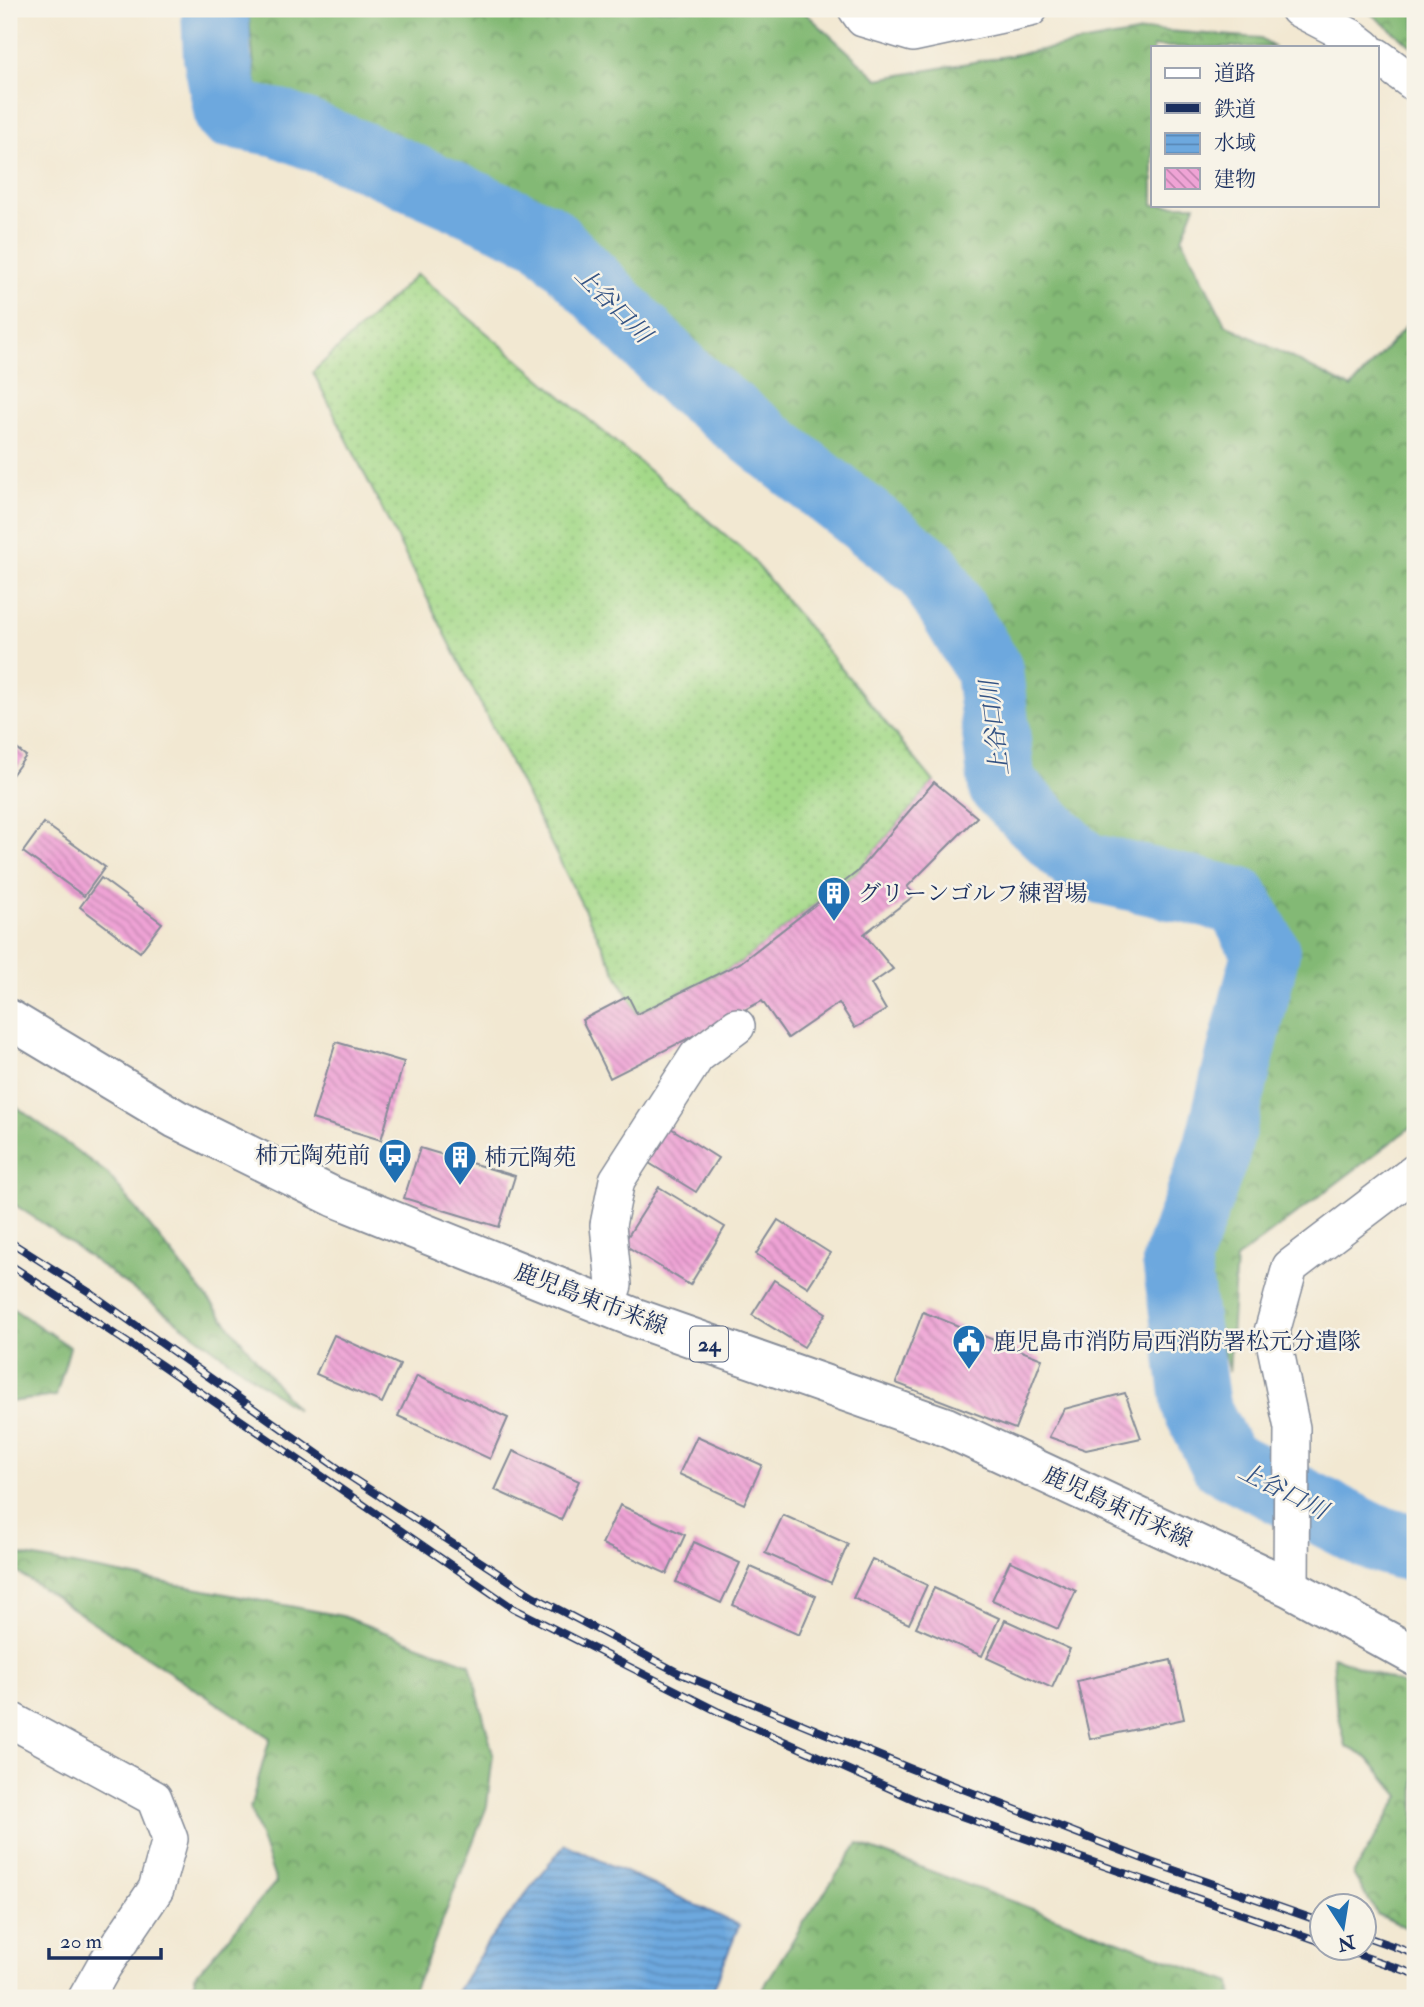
<svg xmlns="http://www.w3.org/2000/svg" width="1424" height="2007" viewBox="0 0 1424 2007" font-family="'IM FELL Double Pica','Noto Serif JP',serif">
	<defs>
		<pattern id="grass-dots" width="8" height="8" patternUnits="userSpaceOnUse" patternTransform="scale(1.75)"><rect width="8" height="8" fill="#a4d989"/><path d="M2 2h.1M6 6h.1" fill="none" stroke="#8dbb79" stroke-width="1.8" stroke-linecap="round"/></pattern>
		<pattern id="forest-crowns" width="20" height="18" patternUnits="userSpaceOnUse" patternTransform="scale(1.75)"><rect width="20" height="18" fill="#83b975"/><path d="M2 6a3 3 0 1 1 6 0M12 15a3 3 0 1 1 6 0" fill="none" stroke="#6a9763"/></pattern>
		<pattern id="water-rules" width="6" height="5" patternUnits="userSpaceOnUse" patternTransform="scale(1.75)"><rect width="6" height="5" fill="#6da8de"/><path d="M0 2.5h6" fill="none" stroke="#5989b7"/></pattern>
		<pattern id="building-back-hatch" width="6" height="6" patternUnits="userSpaceOnUse" patternTransform="scale(1.75)"><rect width="6" height="6" fill="#efa3d5"/><path d="M-1 5l2 2M0 0l6 6M5-1l2 2" fill="none" stroke="#c185b0"/></pattern>
	</defs>
	<rect width="100%" height="100%" fill="#f7f3e8"/>
	<filter id="ink" filterUnits="userSpaceOnUse"><feTurbulence type="fractalNoise" baseFrequency=".0143" numOctaves="2"/><feDisplacementMap in="SourceGraphic" scale="14" xChannelSelector="R" yChannelSelector="G"/><feConvolveMatrix kernelMatrix="1 2 1 2 8 2 1 2 1" color-interpolation-filters="sRGB"/></filter>
	<filter id="wash" filterUnits="userSpaceOnUse"><feTurbulence type="fractalNoise" baseFrequency=".00686" numOctaves="4" result="noise"/><feDisplacementMap in="SourceGraphic" scale="28" xChannelSelector="R" yChannelSelector="G"/><feGaussianBlur stdDeviation="1.57" result="paint"/><feColorMatrix in="noise" values="0 0 0 0 0 0 0 0 0 0 0 0 0 0 0 0 0 1.4 0 .05"/><feComposite in="paint" operator="in"/></filter>
	<g filter="url(#wash)">
		<rect width="100%" height="100%" fill="#f2e8d2"/>
		<polygon fill="url(#grass-dots)" stroke="#608474" stroke-width="2" points="417,274 749,555 934,782 857,872 740,963 637,1014 313,372"/>
		<g fill="url(#forest-crowns)" stroke="#4f746a" stroke-width="2">
			<polygon points="248,9 801,9 878,79 1153,30 1261,38 1273,47 1153,47 1153,205 1195,205 1182,238 1225,324 1351,388 1415,316 1415,1124 1236,1259 1229,1372 1199,1267 1292,948 1256,889 1096,852 1029,785 1008,661 943,547 695,355 540,203 257,96"/>
			<polygon points="1365,9 1415,9 1415,49"/>
			<polygon points="9,1101 108,1174 297,1410 47,1226 9,1201"/>
			<polygon points="9,1306 70,1347 56,1396 9,1402"/>
			<polygon points="9,1553 342,1616 470,1664 493,1754 487,1806 426,1963 409,1998 191,1998 195,1976 276,1882 250,1808 270,1738 9,1567"/>
			<polygon points="1333,1656 1406,1686 1415,1698 1415,1932 1377,1914 1353,1874 1400,1796 1368,1758 1346,1746 1336,1705"/>
			<polygon points="858,1844 1231,1983 1233,1998 757,1998 802,1925"/>
		</g>
		<polygon fill="url(#water-rules)" stroke="#446c9e" stroke-width="2" points="565,1844 739,1925 710,1998 453,1998 488,1942"/>
		<g fill="none" stroke-linecap="round" stroke-linejoin="round">
			<polyline stroke="#6da8de" stroke-width="68" points="215,9 217,57 228,114 279,123 368,158 545,236 688,381 928,569 989,670 1002,786 1084,866 1238,901 1266,952 1217,1149 1176,1261 1196,1407 1223,1461 1372,1537 1399,1545 1415,1548"/>
		</g>
		<g id="blocks">
			<g fill="url(#building-back-hatch)">
				<polygon points="9,743 26,756 9,779"/>
				<polygon points="934,782 977,817 907,887 915,895 864,934 893,969 871,984 886,1010 855,1028 839,1003 788,1038 762,1001 610,1078 582,1020 628,996 637,1014 740,963 857,872"/>
				<polygon points="44,823 105,867 84,896 23,852"/>
				<polygon points="101,878 162,923 140,952 80,907"/>
				<polygon points="336,1042 404,1062 381,1140 312,1119"/>
				<polygon points="666,1125 718,1158 696,1192 644,1160"/>
				<polygon points="420,1148 515,1176 499,1227 404,1198"/>
				<polygon points="659,1187 725,1227 690,1285 623,1244"/>
				<polygon points="778,1220 830,1253 808,1287 756,1254"/>
				<polygon points="774,1280 826,1313 804,1347 752,1315"/>
				<polygon points="923,1312 1042,1359 1015,1429 896,1383"/>
				<polygon points="334,1335 400,1365 382,1403 316,1374"/>
				<polygon points="417,1376 508,1418 490,1459 398,1416"/>
				<polygon points="1125,1393 1141,1438 1086,1450 1049,1437 1064,1409"/>
				<polygon points="697,1436 762,1465 744,1504 679,1474"/>
				<polygon points="513,1451 579,1481 561,1520 495,1490"/>
				<polygon points="620,1505 685,1535 667,1574 602,1544"/>
				<polygon points="783,1515 848,1544 831,1583 765,1553"/>
				<polygon points="694,1542 740,1563 721,1603 676,1582"/>
				<polygon points="872,1559 927,1585 909,1624 853,1598"/>
				<polygon points="1010,1561 1076,1591 1058,1629 992,1600"/>
				<polygon points="751,1567 816,1596 799,1635 733,1605"/>
				<polygon points="934,1588 999,1618 982,1656 916,1627"/>
				<polygon points="1005,1620 1070,1649 1052,1688 987,1658"/>
				<polygon points="1171,1660 1184,1719 1090,1739 1077,1681"/>
			</g>
		</g>
	</g>
	<g filter="url(#ink)">
		<use href="#blocks" fill-opacity="0" stroke="#868c98" stroke-width="2"/>
		<g fill="none" stroke-linecap="round" stroke-linejoin="round">
			<defs>
				<g id="minor">
					<polyline points="856,9 863,19 913,34 1030,9"/>
					<polyline points="1298,9 1352,37 1365,47"/>
					<polyline points="1377,56 1415,84"/>
					<polyline points="607,1307 614,1285 608,1225 617,1180 697,1056 737,1026"/>
					<polyline points="1291,1588 1292,1428 1272,1332 1290,1267 1415,1172"/>
					<polyline points="9,1719 154,1798 170,1839 156,1889 104,1966 86,1998"/>
				</g>
				<polyline id="primary" points="9,1019 176,1119 334,1197 633,1317 946,1427 1291,1588 1415,1656"/>
			</defs>
			<use href="#minor" stroke="#868c98" stroke-width="38"/>
			<use href="#primary" stroke="#868c98" stroke-width="42"/>
			<use href="#minor" stroke="#fff" stroke-width="35"/>
			<use href="#primary" stroke="#fff" stroke-width="38"/>
			<defs>
				<g id="rail">
					<polyline points="9,1241 89,1292 349,1476 533,1596 679,1673 909,1768 1151,1862 1322,1922"/>
					<polyline points="9,1264 161,1365 513,1608 719,1712 918,1801 1322,1942"/>
					<polyline points="1364,1936 1415,1954"/>
					<polyline points="1339,1948 1415,1974"/>
				</g>
			</defs>
			<use href="#rail" stroke="#1b2f5e" stroke-width="8"/>
			<use href="#rail" stroke="#f7f3e8" stroke-width="5" stroke-dasharray="16" stroke-linecap="butt"/>
		</g>
	</g>
	<defs>
		<symbol id="building-pin" viewBox="-11 -11 22 30"><path d="M0 17L-7.5 6A9.5 9.5 0 1 1 7.5 6Z" fill="#1f6fb2" stroke="#f7f3e8"/><path d="M-4-6H4V6H1V3H-1V6H-4ZM-2.5-4.3h1.7v1.8h-1.7ZM.8-4.3h1.7v1.8H.8ZM-2.5-1h1.7V.8h-1.7ZM.8-1h1.7V.8H.8Z" fill="#fff"/></symbol>
		<symbol id="bus-pin" viewBox="-11 -11 22 30"><path d="M0 17L-7.5 6A9.5 9.5 0 1 1 7.5 6Z" fill="#1f6fb2" stroke="#f7f3e8"/><path d="M-5-6H5V4H4V6H2V4H-2V6H-4V4H-5ZM-3.5-4V0h7V-4ZM-3.5 1.2v1.5H-2V1.2ZM2 1.2v1.5H3.5V1.2Z" fill="#fff"/></symbol>
		<symbol id="civic-pin" viewBox="-11 -11 22 30"><path d="M0 17L-7.5 6A9.5 9.5 0 1 1 7.5 6Z" fill="#1f6fb2" stroke="#f7f3e8"/><path d="M-.6-6.5H3V-4.5H.6V-3L4-1V1h2V6H-6V1h2V-1L-.6-3ZM-1.2 2.5V6h2.4V2.5Z" fill="#fff"/></symbol>
	</defs>
	<g fill-rule="evenodd">
		<use href="#building-pin" x="815" y="874" width="38" height="52"/>
		<use href="#bus-pin" x="376" y="1136" width="38" height="52"/>
		<use href="#building-pin" x="441" y="1138" width="38" height="52"/>
		<use href="#civic-pin" x="950" y="1322" width="38" height="52"/>
	</g>
	<g text-anchor="middle" dominant-baseline="central" stroke-width="5" stroke-linejoin="round" paint-order="stroke">
		<rect fill="#f7f3e8" stroke="#5d6a87" stroke-width="2" x="690" y="1326.5" width="38" height="35" rx="5"/>
		<g font-size="21" font-weight="bold" fill="#1b2f5e">
			<text x="709" y="1344">24</text>
		</g>
		<g font-size="23" fill="#1b2f5e" stroke="#f7f3e8" text-anchor="start">
			<text x="858" y="893">グリーンゴルフ練習場</text>
			<text x="370" y="1155" text-anchor="end">柿元陶苑前</text>
			<text x="484" y="1157">柿元陶苑</text>
			<text x="993" y="1341">鹿児島市消防局西消防署松元分遣隊</text>
		</g>
		<g font-size="23" fill="#1b2f5e" stroke="#f7f3e8">
			<text transform="translate(591 1299) rotate(21)">鹿児島東市来線</text>
			<text transform="translate(1118 1507) rotate(25)">鹿児島東市来線</text>
		</g>
		<g font-size="24" font-style="italic" fill="#345384" stroke="#f7f3e8">
			<text transform="translate(613 305) rotate(45)">上谷口川</text>
			<text transform="translate(995 728) rotate(-97)">上谷口川</text>
			<text transform="translate(1283 1491) rotate(27)">上谷口川</text>
		</g>
	</g>
	<rect width="1424" height="2007" fill="none" stroke="#f7f3e8" stroke-width="35"/>
	<rect x="1151" y="46" width="228" height="161" fill="#f7f3e8" stroke="#9fa5b1" stroke-width="2"/>
	<rect x="1165" y="68" width="35" height="10" fill="#ffffff" stroke="#9fa5b1" stroke-width="2"/>
	<text x="1214" y="80" font-size="21" fill="#1b2f5e">道路</text>
	<rect x="1165" y="103" width="35" height="10" fill="#1b2f5e" stroke="#9fa5b1" stroke-width="2"/>
	<text x="1214" y="116" font-size="21" fill="#1b2f5e">鉄道</text>
	<rect x="1165" y="133" width="35" height="21" fill="url(#water-rules)" stroke="#9fa5b1" stroke-width="2"/>
	<text x="1214" y="150" font-size="21" fill="#1b2f5e">水域</text>
	<rect x="1165" y="168" width="35" height="21" fill="url(#building-back-hatch)" stroke="#9fa5b1" stroke-width="2"/>
	<text x="1214" y="186" font-size="21" fill="#1b2f5e">建物</text>
	<g transform="translate(1343 1927) rotate(168)"><circle r="33" fill="#f7f3e8" stroke="#9fa5b1" stroke-width="2"/>
	<path d="M0-5L12 26L0 18L-12 26Z" fill="#1f6fb2"/>
	<text y="-10" font-size="19" font-weight="bold" text-anchor="middle" fill="#1b2f5e">N</text>
	</g>
	<path d="M49 1948v10h112v-10" fill="none" stroke="#1b2f5e" stroke-width="3.5"/>
	<text x="60" y="1948" font-size="21" fill="#1b2f5e" stroke="#f7f3e8" stroke-width="5" paint-order="stroke">20 m</text>
</svg>
